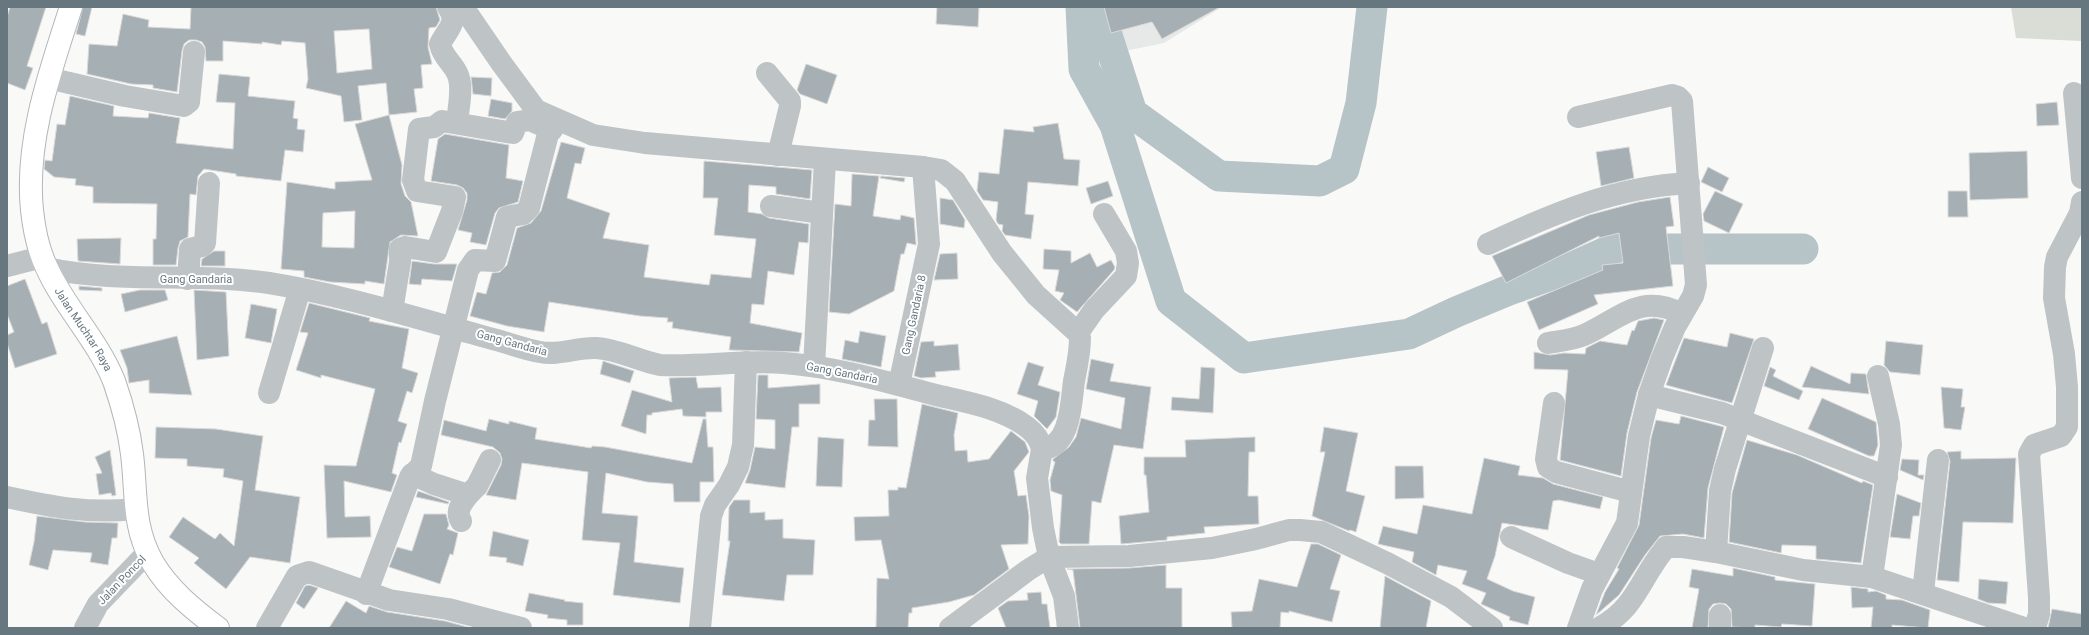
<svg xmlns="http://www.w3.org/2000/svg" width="2089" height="635" viewBox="0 0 2089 635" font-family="Roboto,sans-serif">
	<rect width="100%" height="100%" fill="#f9f9f7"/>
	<polygon fill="#e7e9e8" points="1104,7 1222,7 1164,43 1120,52"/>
	<polygon fill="#d9ddd6" points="2011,7 2082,7 2082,41 2016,38"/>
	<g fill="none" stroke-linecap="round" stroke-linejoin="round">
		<g stroke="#b7c4c7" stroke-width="31">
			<polyline points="1081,7 1084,69 1115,125 1171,301 1244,358 1409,334 1456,312 1509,290 1571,268 1622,245 1648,249 1803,249"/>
			<polyline points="1098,7 1132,113 1219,176 1320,181 1344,169 1361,103 1372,7"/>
		</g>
	</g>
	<g fill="#a5afb4" stroke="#dbdad9" fill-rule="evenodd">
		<polygon points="10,7 46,7 27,66 33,68 25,90 7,83 7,17"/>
		<polygon points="83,7 92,7 85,36 76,34"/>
		<path d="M191,7h245l4,13 -4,7 -7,1 -1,19 4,17 -11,1 2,23 -9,1 3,23 -28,3 -3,-32 -28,3 4,34 -18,2 -3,-26 -35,-8 2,-9 -3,-36 -23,-2 -1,4 -19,-3v2l-39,-3v20h-17l-1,-14 -3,-5 -6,-2h-7l-5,4 -2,7 -5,41 -24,-4v-3l-22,-1 -44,-10 2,-30 28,2 6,-32 26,6 -1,7 42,2zM369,29l3,40 -35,4 -3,-42z"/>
		<polygon points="937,7 979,7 978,27 936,24"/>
		<polygon points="1104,7 1220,7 1162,39 1152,22 1111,33"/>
		<polygon points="806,64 837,75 827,104 800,94 797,90"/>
		<polygon points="219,74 250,77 248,96 295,101 293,118 298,119 297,129 305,130 303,152 285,150 281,181 236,176 236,174 204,169 198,176 196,195 190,194 188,237 180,241 178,248 176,265 153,265 153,239 156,239 157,204 93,203 93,187 75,185 76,179 54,177 44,169 45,160 52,161 57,124 65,125 70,96 114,106 113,116 148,118 149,113 180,118 176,143 233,149 235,103 216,102"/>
		<polygon points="471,77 492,78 491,96 473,94"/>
		<polygon points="491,99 512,103 512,111 505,119 488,116"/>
		<polygon points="2057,102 2059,125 2037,126 2036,104"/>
		<path d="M389,115l13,50 -1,19 4,12 6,6 7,34 -17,-1 -11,7 -6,42 -19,-3v3l-35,-2 -26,-5v-6l-23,-2 6,-87 48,7v-7l37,-2 -17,-56zM355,211l-1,37 -32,-1 1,-34z"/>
		<polygon points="1058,123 1064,159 1080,160 1078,186 1028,182 1025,214 1034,215 1031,239 1005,235 1002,231 1003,225 998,224 996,220 998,202 983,200 977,191 979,172 999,174 1004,129 1034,132 1033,127"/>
		<polygon points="445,134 509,145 506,178 523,181 518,202 499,208 495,213 486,245 470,242 472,233 458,230 467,200 467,193 463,188 457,185 431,181 438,139"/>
		<polygon points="561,142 585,148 581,164 575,163 567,198 610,213 603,238 649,245 644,277 709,285 711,274 751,278 756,239 714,235 718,198 703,198 704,161 812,170 810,199 776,194 776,187 749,185 748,212 762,214 769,218 809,224 808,243 799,242 794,275 768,271 764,305 752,304 750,323 802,333 799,352 729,350 731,337 672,328 673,322 667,322 668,318 640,316 549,302 544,332 507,326 470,316 477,292 486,294 492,273 500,272 507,265 517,228 531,223 541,211"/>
		<polygon points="1629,147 1634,178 1601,186 1596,152"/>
		<polygon points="2027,151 2028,198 1970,200 1969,153"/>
		<polygon points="1708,167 1729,178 1722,192 1701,182"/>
		<polygon points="852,174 879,176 873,216 900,220 901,215 914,218 916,243 916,245 907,243 904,254 901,254 894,291 849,314 829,312 835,204 851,206"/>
		<polygon points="881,176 905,178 904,182 880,178"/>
		<polygon points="1108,181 1113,196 1091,204 1086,188"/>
		<polygon points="1715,191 1743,204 1729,233 1704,221 1703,214"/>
		<polygon points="1948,191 1967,191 1968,217 1948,217"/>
		<polygon points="1670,197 1674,226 1666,227 1673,286 1594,295 1598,304 1539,330 1527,302 1603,270 1602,265 1623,263 1619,233 1599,238 1599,236 1506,283 1492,256 1589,215 1638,202"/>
		<polygon points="940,198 953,200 965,220 964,228 940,224"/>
		<polygon points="121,238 120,264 78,261 77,239"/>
		<polygon points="1044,249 1071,251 1071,263 1090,253 1097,267 1111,260 1115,267 1114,270 1077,312 1060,300 1064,293 1055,291 1059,270 1043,269"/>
		<polygon points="214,251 225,251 225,266 201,266 202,259"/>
		<polygon points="957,253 958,279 934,280 940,254"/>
		<polygon points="412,261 434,264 457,264 452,281 422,279 421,285 409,284"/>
		<polygon points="25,279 42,324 47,322 57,354 15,368 7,343 7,335 14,332 7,314 7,286"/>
		<polygon points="79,286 102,288 102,291 79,290"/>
		<polygon points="140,290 165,290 168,300 125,312 121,294"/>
		<polygon points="194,290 226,292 229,356 197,360"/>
		<polygon points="309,303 370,318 369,321 409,329 402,368 418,373 412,393 407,391 398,421 407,424 401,443 399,442 392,473 397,475 391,492 344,481 345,517 370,516 371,537 327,538 324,465 356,466 375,389 321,375 321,378 296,370 308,333 300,332"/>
		<polygon points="251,304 277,309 271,343 245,338"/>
		<polygon points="1654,318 1664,320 1637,392 1627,433 1621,476 1560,460 1568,370 1534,369 1534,352 1550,355 1564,353 1585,354 1586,348 1600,341 1627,345 1632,330 1634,331 1638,321"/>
		<polygon points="860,331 886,336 881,367 842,359 845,340 858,343"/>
		<polygon points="1730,333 1754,339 1732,403 1666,385 1684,338 1727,347"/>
		<polygon points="177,336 192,395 149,393 149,380 129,383 127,368 120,350"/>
		<polygon points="934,341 934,346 958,344 960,370 935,372 936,377 921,378 914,376 921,342"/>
		<polygon points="1886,341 1923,345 1920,375 1890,372 1884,365"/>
		<polygon points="1091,359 1114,364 1110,381 1151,387 1143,449 1114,445 1101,503 1092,501 1089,544 1061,544 1059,542 1062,495 1051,491 1050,480 1055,462 1053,461 1053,459 1069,447 1076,437 1081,418 1121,429 1125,398 1086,389"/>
		<polygon points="603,361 634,371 630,383 600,374"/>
		<polygon points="1028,362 1044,367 1038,385 1060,392 1056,417 1047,429 1034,416 1038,401 1017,394"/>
		<polygon points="1811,366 1850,384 1851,373 1866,374 1869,394 1802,387"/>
		<polygon points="1201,367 1215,368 1213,413 1171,410 1172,397 1199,399"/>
		<polygon points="1770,367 1776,370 1773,376 1803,391 1799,400 1764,386"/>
		<polygon points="758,375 768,375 768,388 820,384 820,404 799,404 799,427 792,427 785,488 745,483 750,470 755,447 775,449 775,420 756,419"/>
		<polygon points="696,377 698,388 721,387 722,412 706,412 706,417 683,416 682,409 652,413 652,415 647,415 646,434 621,426 632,390 672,402 669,378"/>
		<polygon points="1941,387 1963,389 1961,407 1965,407 1961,430 1944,428"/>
		<polygon points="1822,398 1876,422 1878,445 1874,456 1869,456 1808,429"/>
		<polygon points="874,399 897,399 898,447 868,446 869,420 875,420"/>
		<polygon points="922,404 958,413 954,435 955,451 967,450 968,462 989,459 1011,431 1025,442 1029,452 1014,471 1018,496 1026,495 1029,516 1028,544 1001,545 1009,569 974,595 949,602 912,608 912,613 909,613 908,628 876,628 877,578 889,579 881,540 855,541 854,517 889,516 888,490 898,490 898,487 906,488"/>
		<polygon points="1681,416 1724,427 1708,488 1704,538 1683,534 1660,536 1645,555 1619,595 1596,615 1605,592 1619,569 1617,568 1639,525 1651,438 1656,420 1679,424"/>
		<polygon points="489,419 509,424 509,421 537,428 535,439 591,448 592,446 605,447 692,463 703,419 706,419 708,447 713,447 714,482 700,482 700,502 674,502 673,484 647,482 606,473 602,513 638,516 634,562 684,568 680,603 613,595 620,543 582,540 588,472 522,463 516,500 486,495 501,465 502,459 500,453 493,447 441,435 444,420 486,431"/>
		<polygon points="156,427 216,429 263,436 255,490 300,497 290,563 250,557 226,589 194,563 199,558 169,537 183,517 215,539 220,533 234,546 243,481 223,477 224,469 187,466 187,459 155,458"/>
		<polygon points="1324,427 1358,433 1346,491 1365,496 1356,532 1350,530 1349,531 1312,516 1325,452 1320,452"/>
		<polygon points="818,437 844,439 842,487 816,486"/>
		<polygon points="1255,437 1255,452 1249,452 1248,496 1258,496 1259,524 1204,527 1205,533 1167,537 1167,540 1121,544 1119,516 1149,512 1146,475 1144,475 1144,457 1186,457 1185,440"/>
		<polygon points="1747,440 1797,455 1862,483 1863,481 1873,485 1861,563 1816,559 1816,546 1782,545 1781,553 1729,542 1732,493"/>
		<polygon points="110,450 116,495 112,496 111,493 99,495 96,474 102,473 95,457"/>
		<polygon points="1961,451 1961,459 2016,458 2013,523 1963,522 1959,582 1937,580 1950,461 1947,452"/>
		<polygon points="1484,458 1520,466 1518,475 1543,478 1553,484 1603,497 1600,509 1559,500 1553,501 1548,530 1502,523 1495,556 1487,579 1513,591 1535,597 1528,625 1509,620 1510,617 1481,604 1486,593 1462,584 1467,571 1438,565 1436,575 1412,562 1414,552 1378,544 1383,526 1417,534 1423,505 1472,514"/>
		<polygon points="1902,459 1919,460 1918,475 1924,475 1923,480 1900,470"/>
		<polygon points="1395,466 1423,466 1424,498 1395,499"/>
		<polygon points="418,491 449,502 448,504 416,497"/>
		<polygon points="1897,494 1921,503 1919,516 1913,516 1910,539 1890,537"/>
		<polygon points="734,500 750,500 750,513 765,512 765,520 783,519 783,538 815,540 813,575 787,575 784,601 722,595 730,541 728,541 729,507"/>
		<polygon points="424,514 446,514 449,525 447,529 458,533 453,555 450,554 440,584 389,567 397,547 412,551"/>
		<polygon points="37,516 85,522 118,523 117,538 112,538 108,565 90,562 92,553 53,550 48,570 29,565 34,542"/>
		<polygon points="493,531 529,540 523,566 506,562 507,558 489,556"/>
		<polygon points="1311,544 1318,544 1341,555 1330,589 1340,591 1332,622 1289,611 1289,613 1281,612 1280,628 1232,628 1231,612 1252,611 1259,579 1297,587"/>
		<polygon points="1166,565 1166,588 1182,588 1182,628 1080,628 1073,570 1067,569 1129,568"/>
		<polygon points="1733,568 1775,577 1775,580 1815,584 1812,626 1782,624 1781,627 1755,625 1755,628 1732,627 1731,609 1726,604 1720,603 1713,604 1709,609 1708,628 1692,628 1699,589 1689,587 1692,569 1733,576"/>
		<polygon points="1385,576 1431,601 1426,628 1380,628"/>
		<polygon points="1979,579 2008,582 2006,604 1988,603 1978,599"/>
		<polygon points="309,585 318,588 304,609 296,603 305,586"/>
		<polygon points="1851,587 1868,589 1868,592 1876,591 1886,595 1886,599 1902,600 1930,610 1928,628 1892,625 1892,628 1871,628 1873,607 1852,608"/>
		<polygon points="1041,592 1042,604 1047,604 1050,628 1006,628 998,608 1008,601 1028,600 1027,593"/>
		<polygon points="529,593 565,600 564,601 583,603 583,625 567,625 567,620 547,618 548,615 525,611"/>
		<polygon points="346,601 366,613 369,606 387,612 445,621 471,628 329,628"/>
		<polygon points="2052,609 2082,614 2082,628 2048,628"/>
	</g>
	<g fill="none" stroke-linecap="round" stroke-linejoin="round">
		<defs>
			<g id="highway">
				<path id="s1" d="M71,7c-21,65 -46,134 -39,203 2,19 6,39 14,56 18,41 51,73 68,115 8,23 15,48 18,73 5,40 0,72 21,109 16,27 41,47 65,65"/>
			</g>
		</defs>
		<use href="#highway" stroke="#b2b7ba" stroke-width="24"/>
		<g stroke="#bec3c6" stroke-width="22">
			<path d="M448,7c11,17 -1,22 -8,37 3,14 12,18 17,29 7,13 1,36 0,50"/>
			<path d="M463,7l39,57 34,46 57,25 52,8 278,24 18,3 14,11 47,72 34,42 42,38 2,5c0,15 -3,28 -6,43 -3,21 -3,66 -32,68"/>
			<polyline points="767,73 790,101 790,106 778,155"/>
			<polyline points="48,78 125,96 184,106 189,102 194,52"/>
			<polyline points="2074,93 2082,178"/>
			<polyline points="1578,117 1672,95 1678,97 1682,101 1696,285 1693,296 1675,327 1662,358 1649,395 1639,436 1627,523 1592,589 1578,628"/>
			<polyline points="771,206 822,213"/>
			<path d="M1488,244c66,-31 127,-57 201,-61"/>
			<polyline points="7,266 42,257"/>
			<path d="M46,268c76,16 148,4 223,15 74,12 147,35 220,55 17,4 34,11 51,14 19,4 37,-5 56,-4 22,1 42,13 64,17 41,2 83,-5 124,-2 52,4 102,19 152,32 30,7 66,13 91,32 8,6 13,13 15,22l-5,29 6,50 6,29 15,39 4,32"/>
			<polyline points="188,279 190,249 202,246 205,243 209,183"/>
			<polyline points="392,311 400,262 400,249 405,247 436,252 452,211 455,197 417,191 413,180 419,129 434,127 442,121 513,133 517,122 530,120 552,130"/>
			<polyline points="1078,333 1094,310 1126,276 1128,263 1126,251 1104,214"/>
			<path d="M1548,343c11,-2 25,-3 36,-8 36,-16 56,-43 98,-21"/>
			<polyline points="814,366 825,160"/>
			<polyline points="899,385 929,244 923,167"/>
			<polyline points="269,393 300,289"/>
			<polyline points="1649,395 1722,413 1887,477"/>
			<polyline points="1554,403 1546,459 1548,467 1556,472 1631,492"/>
			<path d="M412,474l22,10 34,11c-6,8 -13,16 -7,26"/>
			<polyline points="468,495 477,486 490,460"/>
			<path d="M7,497c45,10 82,17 128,12"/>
			<polyline points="1511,537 1568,563 1599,574"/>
			<polyline points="1716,552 1720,491 1725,469 1763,348"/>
			<polyline points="1872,577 1891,445 1889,424 1878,376"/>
			<polyline points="1923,592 1938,460"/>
			<polyline points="366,594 410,477 421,466 435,401 468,270 475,260 495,261 507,217 523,214 529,208 549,130"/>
			<polyline points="85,628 98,604 148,552"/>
			<polyline points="267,628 297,576 309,572 389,600 448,609 521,628"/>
			<polyline points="700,628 711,516 715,505 729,485 738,467 743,445 746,362"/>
			<polyline points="950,628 1028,570 1049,557 1129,556 1212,548 1256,539 1289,530 1300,530 1321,532 1387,563 1451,597 1492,628"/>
			<path d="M1599,628c37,-20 40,-47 64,-77l3,-4h17l33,5 87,18 69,7 152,51"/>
			<polyline points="1720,628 1720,615"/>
			<polyline points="2035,628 2039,614 2039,597 2029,454 2034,445 2061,436 2067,427 2067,387 2064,354 2054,298 2055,267 2057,257 2080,213 2082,202"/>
		</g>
		<use href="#highway" stroke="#fff" stroke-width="22"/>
	</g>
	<g text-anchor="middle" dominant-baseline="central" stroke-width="4" stroke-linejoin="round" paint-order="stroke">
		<g font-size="11" fill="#667780" stroke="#fff">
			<text x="196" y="279">Gang Gandaria</text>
			<text transform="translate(914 315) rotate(-78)">Gang Gandaria 8</text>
			<text stroke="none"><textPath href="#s1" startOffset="340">Jalan Muchtar Raya</textPath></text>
			<text transform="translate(512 343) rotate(15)">Gang Gandaria</text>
			<text transform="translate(842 373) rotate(11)">Gang Gandaria</text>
			<text transform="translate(122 580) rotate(-46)">Jalan Poncol</text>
		</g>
	</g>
	<rect width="2089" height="635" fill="none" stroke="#667780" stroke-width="16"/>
</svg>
